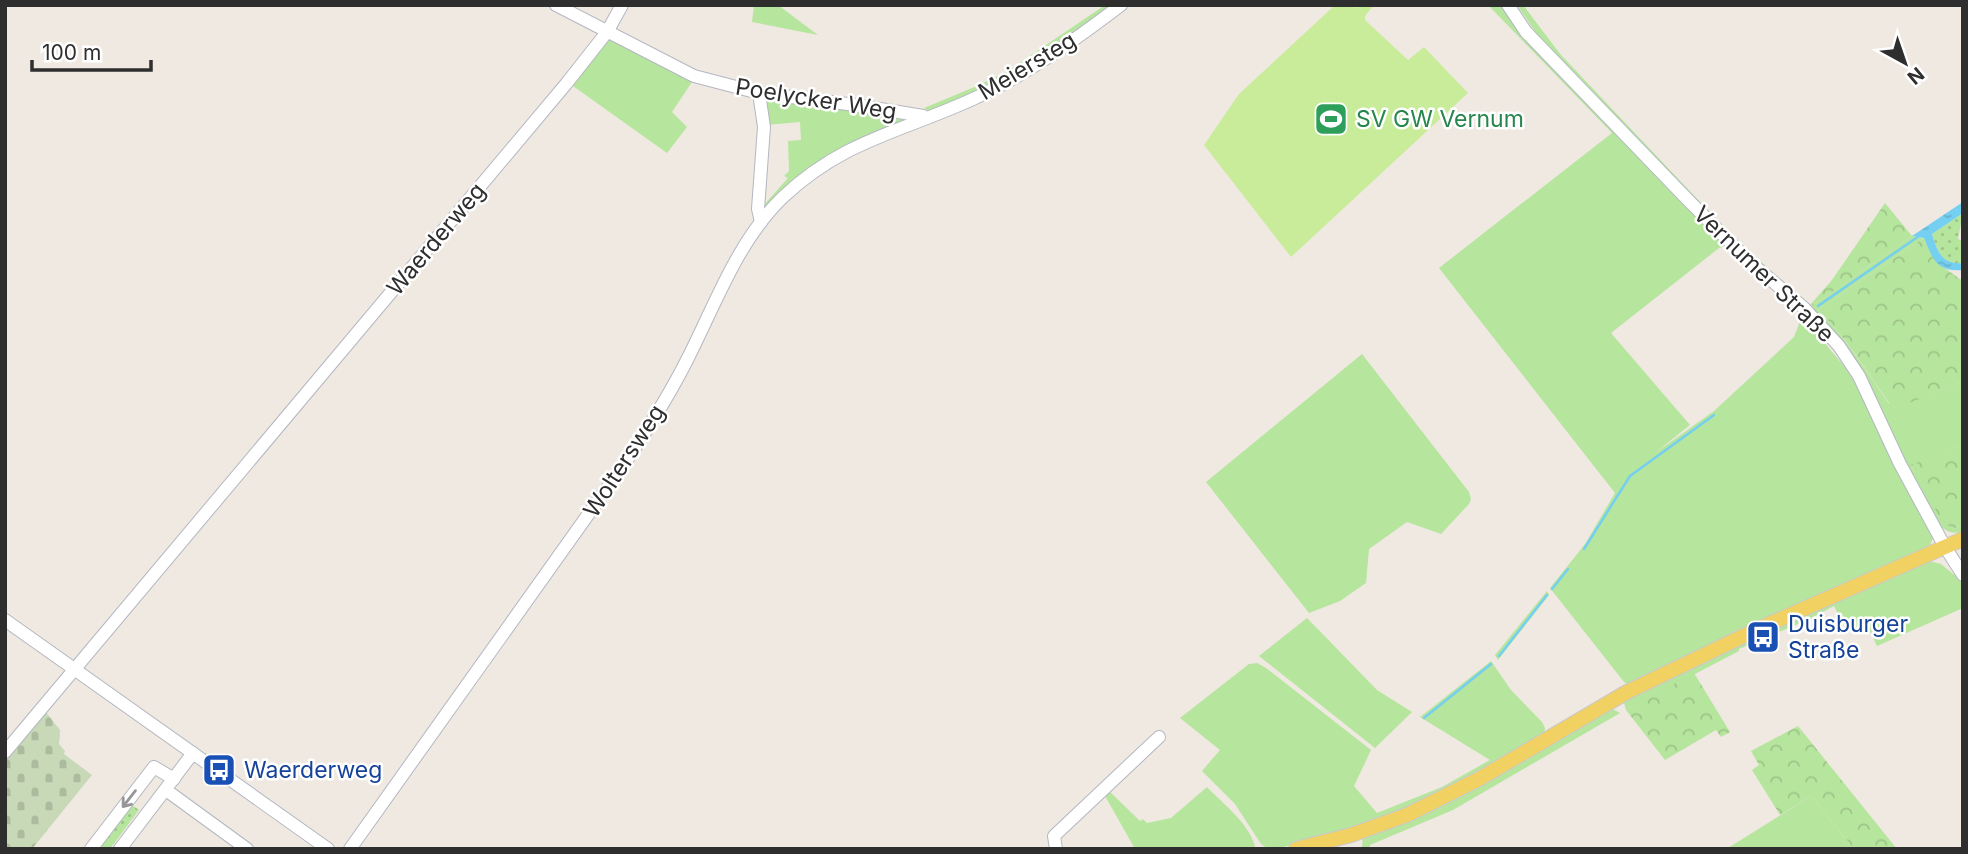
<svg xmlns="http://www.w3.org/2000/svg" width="1968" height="854" viewBox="0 0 1968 854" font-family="Inter,sans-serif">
	<defs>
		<pattern id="forest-crowns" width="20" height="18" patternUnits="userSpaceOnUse" patternTransform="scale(1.75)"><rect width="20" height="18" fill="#b6e59e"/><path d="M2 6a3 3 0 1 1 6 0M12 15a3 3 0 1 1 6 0" fill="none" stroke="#9dc588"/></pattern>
		<pattern id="cemetery-stones" width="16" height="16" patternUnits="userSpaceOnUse" patternTransform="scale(1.75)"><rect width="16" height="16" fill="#c8d9b8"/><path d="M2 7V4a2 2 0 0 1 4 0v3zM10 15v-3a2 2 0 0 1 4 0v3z" fill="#acbb9e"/></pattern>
		<pattern id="park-dots" width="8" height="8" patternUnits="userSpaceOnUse" patternTransform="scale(1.75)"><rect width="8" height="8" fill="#b6e59e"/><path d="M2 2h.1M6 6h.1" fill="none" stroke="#9dc588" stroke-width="1.8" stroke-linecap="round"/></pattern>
		<pattern id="water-ripples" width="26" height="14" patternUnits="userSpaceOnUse" patternTransform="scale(1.75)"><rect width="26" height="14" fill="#75cff0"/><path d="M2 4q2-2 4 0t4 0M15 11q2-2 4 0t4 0" fill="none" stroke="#66b2ce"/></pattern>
	</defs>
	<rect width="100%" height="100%" fill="#efe9e1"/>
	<g fill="#b6e59e">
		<polygon points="754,5 778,5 818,35 752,22"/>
		<polygon points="1105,5 1115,5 1007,78 930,112 924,108 977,86 1008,71"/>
		<polygon points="1488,5 1503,5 1728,245 1719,248 1611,333 1690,425 1655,453 1714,411 1794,337 1802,316 1844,366 1861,392 1934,536 1930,545 1631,686 1624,682 1550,588 1585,544 1615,493 1439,268 1612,133"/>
		<polygon points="1517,5 1523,5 1561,55 1738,242 1807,302 1803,303 1750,257 1540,39"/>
		<polygon points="614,39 694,79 672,112 687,127 667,153 573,86 572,80 605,41"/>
		<polygon points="769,97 891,114 892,118 903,115 902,123 872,134 767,210 761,208 788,178 784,176 789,171 788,141 801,140 800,122 766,125 765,100"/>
		<path d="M1912,236l12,2 -106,72c28,27 49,62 71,94v7l74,-30v64l-52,21 42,63 10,-5v7c-10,4 -15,1 -23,-5l-36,-64 -28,-62 -66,-91 1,-5 2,1z"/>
		<polygon points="1362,354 1469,492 1471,499 1469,504 1441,534 1407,522 1369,549 1366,583 1340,601 1309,613 1206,482"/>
		<polygon points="1929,561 1941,564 1963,582 1963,608 1877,646 1866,623 1854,628 1842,622 1834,606 1810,619 1739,649 1739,651 1626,710 1623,699 1826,603"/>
		<polygon points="1547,591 1549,595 1498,660 1495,655"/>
		<polygon points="1307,618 1377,690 1412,712 1375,748 1259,656"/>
		<path d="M1491,661l20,29 31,32 3,6 -1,8c-45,26 -90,52 -137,74 -39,19 -90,30 -133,39h-6l-7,-5 -26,-40 -33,-33 18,-21 -40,-32 69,-54 8,-1 9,5 105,82 -17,36 23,27 65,-26 48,-27 -70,-43z"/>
		<polygon points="1609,707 1620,713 1453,810 1370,845 1370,849 1362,847 1363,836"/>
		<path d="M1207,787c16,17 41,35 48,59l-2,3h-118l-31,-55 4,-4 32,31 3,-2 4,4 24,-5z"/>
		<polygon points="1811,796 1854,849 1728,848"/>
	</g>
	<g fill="url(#forest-crowns)">
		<polygon points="1885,203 1912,236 1813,305 1811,304 1832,280"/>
		<path d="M1924,238c9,24 19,29 39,43v100l-75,31 1,-9c-22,-31 -43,-67 -71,-93z"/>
		<polygon points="1963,445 1963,524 1953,529 1941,520 1911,465"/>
		<polygon points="1694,673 1730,732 1721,737 1716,730 1665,760 1626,710"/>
		<polygon points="1798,726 1897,849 1854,849 1811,796 1780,815 1752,770 1759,765 1751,751"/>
	</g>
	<polygon fill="url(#cemetery-stones)" points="45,711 60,730 59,744 65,751 64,754 92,775 32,849 5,849 5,759"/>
	<g fill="url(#park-dots)">
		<path d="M1963,213l-5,26 5,2v22c-21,2 -26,-12 -31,-29z"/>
		<polygon points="132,805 139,810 110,849 98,849"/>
	</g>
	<polygon fill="#c9ec9a" points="1335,5 1354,5 1357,8 1360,5 1374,5 1365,16 1365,20 1408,60 1424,47 1468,93 1291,257 1204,145 1239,94"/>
	<path fill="url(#water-ripples)" d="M1963,202v11l-31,21c5,17 10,31 31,29v7c-26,2 -30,-10 -39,-32l-12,-2z"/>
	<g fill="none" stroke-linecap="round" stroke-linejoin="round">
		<g stroke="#75cff0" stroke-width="2.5">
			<polyline points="1818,306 1919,236"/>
			<polyline points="1584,549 1630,476 1714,415"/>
			<polyline points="1552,589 1568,569"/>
			<polyline points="1499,656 1547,595"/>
			<polyline points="1424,718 1491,664"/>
		</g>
		<defs>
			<g id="minor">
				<polyline points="556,5 694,76 759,93 856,105 923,116"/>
				<polyline points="1508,5 1526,32 1688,200 1751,263 1804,308 1839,346 1859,376 1900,464 1945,547 1963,575"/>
				<polyline points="759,93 764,127 758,209 761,222"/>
				<polyline points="5,620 328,849"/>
				<polyline points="5,752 566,84 607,32 622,5"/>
				<polyline points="166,790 247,849"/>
				<polyline points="91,849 154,767 174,779"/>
				<polyline points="120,849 193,753"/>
				<path d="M350,849l272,-382c24,-35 47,-71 66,-109 28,-55 49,-116 94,-160 61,-58 119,-66 191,-99 53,-24 102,-59 148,-94"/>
				<polyline points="1056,849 1054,836 1159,737"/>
			</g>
			<polyline id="major" points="1296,849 1351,835 1407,815 1479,779 1627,692 1758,629 1963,539"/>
		</defs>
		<use href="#minor" stroke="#b4b7c1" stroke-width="14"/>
		<use href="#major" stroke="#c9c9c9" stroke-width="16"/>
		<use href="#minor" stroke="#fff" stroke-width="12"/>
		<use href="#major" stroke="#f2d163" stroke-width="14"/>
	</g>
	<defs><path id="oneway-shaft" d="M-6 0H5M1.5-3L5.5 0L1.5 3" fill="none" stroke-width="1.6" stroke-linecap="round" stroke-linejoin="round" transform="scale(1.75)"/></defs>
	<use stroke="#969696" href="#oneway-shaft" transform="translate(129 799) rotate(128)"/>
	<defs>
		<symbol id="stadium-square" viewBox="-11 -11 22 22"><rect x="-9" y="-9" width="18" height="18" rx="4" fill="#2e9e5b" stroke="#fff"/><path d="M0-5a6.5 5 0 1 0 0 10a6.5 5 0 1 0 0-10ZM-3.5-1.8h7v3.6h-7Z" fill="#fff"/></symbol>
		<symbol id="bus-square" viewBox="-11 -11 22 22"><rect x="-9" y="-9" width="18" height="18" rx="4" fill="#1a4fb4" stroke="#fff"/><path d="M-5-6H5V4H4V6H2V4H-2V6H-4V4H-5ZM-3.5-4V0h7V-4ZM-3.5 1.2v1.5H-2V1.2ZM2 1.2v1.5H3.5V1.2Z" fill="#fff"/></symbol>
	</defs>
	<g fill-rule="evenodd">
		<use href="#stadium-square" x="1312" y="100" width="38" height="38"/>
		<use href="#bus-square" x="1744" y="618" width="38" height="38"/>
		<use href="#bus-square" x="200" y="751" width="38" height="38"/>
	</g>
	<g text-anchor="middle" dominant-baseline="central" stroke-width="5" stroke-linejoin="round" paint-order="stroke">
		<g font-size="23" fill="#2e2e2e" stroke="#fff">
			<text transform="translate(1027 66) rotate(-31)">Meiersteg</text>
			<text transform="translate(816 99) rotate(9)">Poelycker Weg</text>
			<text transform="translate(436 239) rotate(-50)">Waerderweg</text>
			<text transform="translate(1764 274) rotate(44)">Vernumer Straße</text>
			<text transform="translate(624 461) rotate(-57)">Woltersweg</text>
		</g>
		<g font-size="23" fill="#27864d" stroke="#fff" text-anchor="start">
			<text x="1356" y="119">SV GW Vernum</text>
		</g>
		<g font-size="23" fill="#164399" stroke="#fff" text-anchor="start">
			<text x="1788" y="624">Duisburger<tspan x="1788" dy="26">Straße</tspan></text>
			<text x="244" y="770">Waerderweg</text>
		</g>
	</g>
	<rect width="1968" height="854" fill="none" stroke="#2e2e2e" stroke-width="14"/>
	<g transform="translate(1905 63) rotate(140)" stroke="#ffffff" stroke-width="5" paint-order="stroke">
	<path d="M0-5L12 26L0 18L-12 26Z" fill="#2e2e2e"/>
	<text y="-10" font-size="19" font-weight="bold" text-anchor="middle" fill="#2e2e2e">N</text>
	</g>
	<path d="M32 60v10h119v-10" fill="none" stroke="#2e2e2e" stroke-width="3.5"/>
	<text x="42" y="60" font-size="21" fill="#2e2e2e" stroke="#ffffff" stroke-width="5" paint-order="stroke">100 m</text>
</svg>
